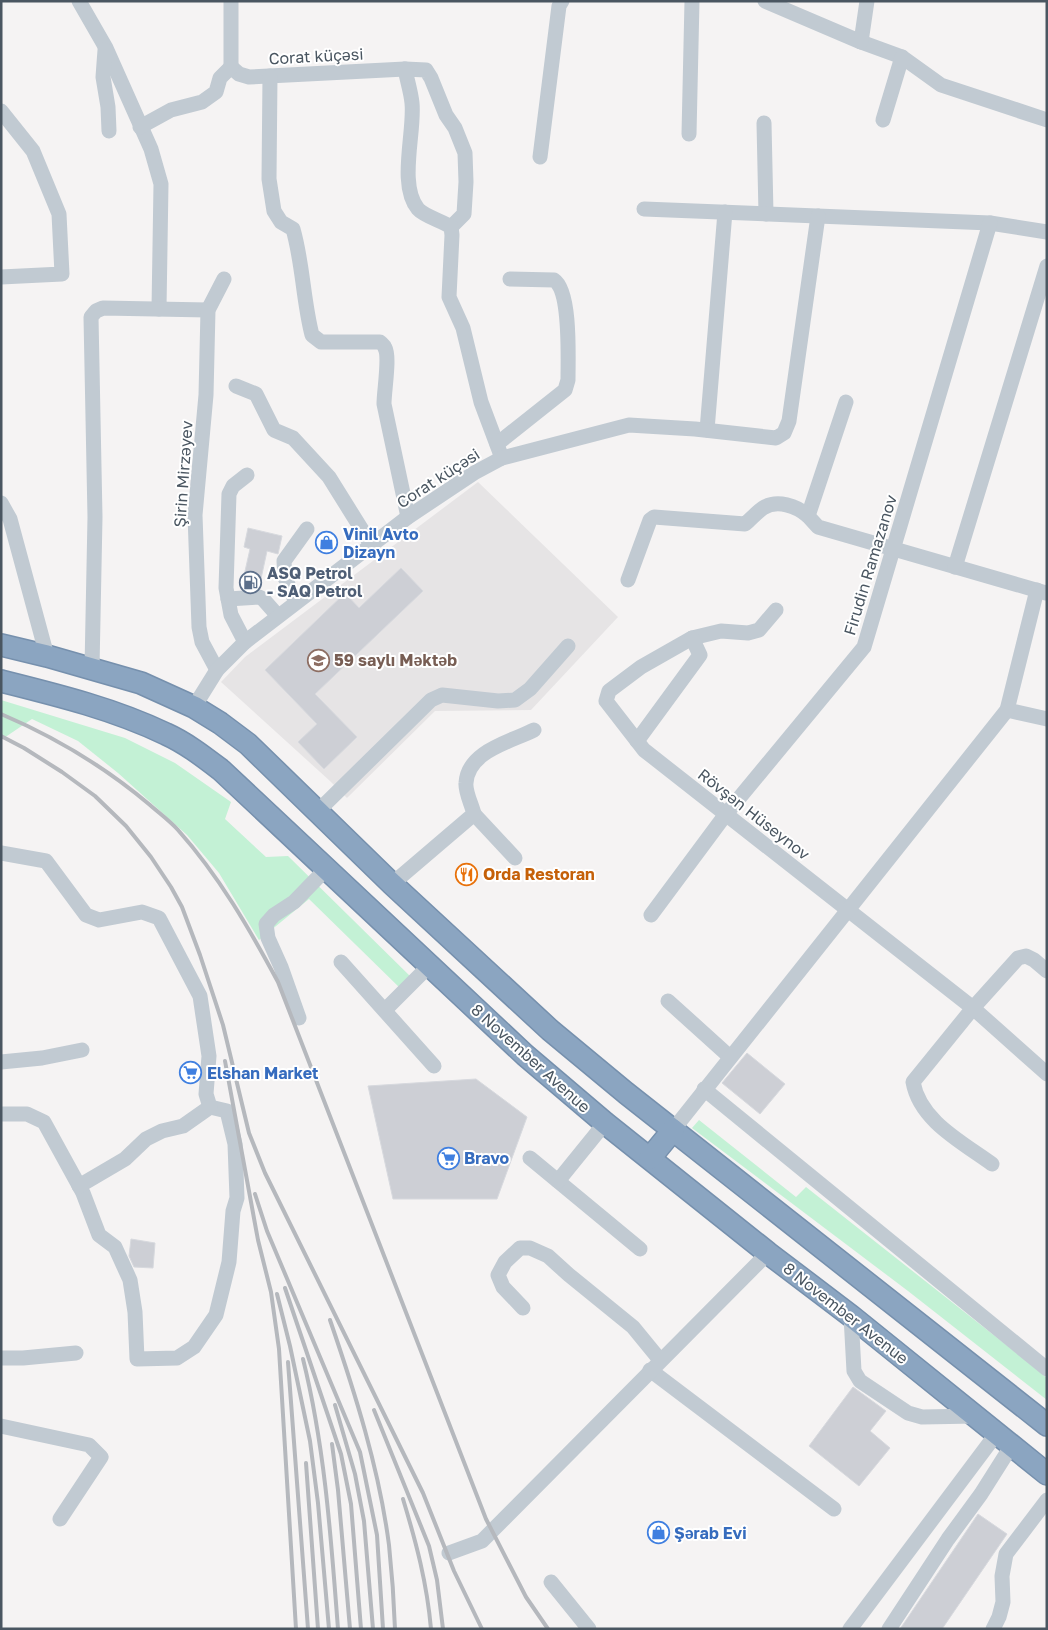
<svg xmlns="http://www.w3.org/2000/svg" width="1048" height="1630" viewBox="0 0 1048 1630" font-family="'Golos Text',sans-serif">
	<rect width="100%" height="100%" fill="#f5f3f3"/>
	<polygon fill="#e6e4e5" points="478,482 618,617 531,710 435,711 347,798 330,781 221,682 245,657"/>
	<g fill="#c3f1d5">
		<polygon points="1,700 125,738 175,763 231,802 225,819 266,857 288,856 412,978 402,990 309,899 259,940 219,873 187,835 118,773 78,741 32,719 1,740"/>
		<polygon points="699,1120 796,1197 806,1187 1024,1359 1047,1378 1047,1400 908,1291 692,1128"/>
	</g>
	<g fill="#cdcfd5" stroke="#d7d9de">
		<polygon points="248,528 282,536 278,554 267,551 259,588 241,589 250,549 244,547"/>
		<polygon points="401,568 423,591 315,694 357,737 324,769 298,742 317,724 265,670 345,593 359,608"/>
		<polygon points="747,1053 785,1084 760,1114 722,1083"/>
		<polygon points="476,1079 527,1117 497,1199 393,1199 368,1086"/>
		<polygon points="131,1239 155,1243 153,1268 134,1267 129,1256"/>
		<polygon points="853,1387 886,1411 870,1431 890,1448 859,1486 809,1446"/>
		<polygon points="978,1514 1007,1534 942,1629 900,1629"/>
	</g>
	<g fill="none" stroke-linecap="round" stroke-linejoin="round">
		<defs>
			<g id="highway">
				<polyline points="1,645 47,656 141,683 194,707 220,723 248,744 392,884 550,1030 626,1093 1047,1425"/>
				<path d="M1,681c56,14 113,28 165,53 20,9 38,23 55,36l304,285 80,68 163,130 83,63 196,158"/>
				<polyline points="650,1158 673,1130"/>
			</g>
		</defs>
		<use href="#highway" stroke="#7690ad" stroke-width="24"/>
		<g stroke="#c1cad2" stroke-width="15">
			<polyline points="79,1 106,48 151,149 161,184 159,309"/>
			<polyline points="765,1 861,42 902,57 941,85 1047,120"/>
			<polyline points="861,42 867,1"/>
			<polyline points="105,50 103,77 108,107 109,131"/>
			<polyline points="231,67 239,74 249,77 405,69 426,70 431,78 446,115 455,128 465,153 466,182 464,214 451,227"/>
			<polyline points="231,67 231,1"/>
			<path d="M405,69c2,11 6,23 7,34 3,29 -14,82 6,106 6,7 24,12 33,18l1,8 -3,62 14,31 18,74 21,56"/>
			<path d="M270,76l-1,103 5,32 7,11 12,7c10,35 10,71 19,106l9,7h59c2,2 4,3 5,6 5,9 -1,43 -1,56l24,113"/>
			<polyline points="1,111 33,151 59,214 62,274 1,277"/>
			<polyline points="883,120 902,57"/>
			<polyline points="764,123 766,214"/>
			<polyline points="140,127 171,110 202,102 216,92 220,78 231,67"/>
			<polyline points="689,134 692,1"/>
			<polyline points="540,157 559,6 562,1"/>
			<polyline points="644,209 990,223 1047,232"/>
			<polyline points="236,386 256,394 274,430 293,438 329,477 372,546"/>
			<polyline points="846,402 808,516 818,527 1046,593"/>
			<polyline points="707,430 725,212"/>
			<path d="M497,444l68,-54 3,-10c0,-22 3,-89 -14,-100l-44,-1"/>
			<polyline points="1,503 10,519 47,656"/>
			<polyline points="955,567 1047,266"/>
			<path d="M628,580l22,-60 4,-3 91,7c6,-5 12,-12 18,-16 14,-9 34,-2 45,8"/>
			<polyline points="228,599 259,597 263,599 278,616"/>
			<polyline points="296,602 285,578 284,561 307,529"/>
			<polyline points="776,610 759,630 748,633 721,631 692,638 641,667 609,691 606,701 644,750 973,1008 1047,1074"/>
			<polyline points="245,642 231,615 226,588 229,494 233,486 247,475"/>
			<polyline points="92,668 95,517 91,317 96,311 103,308 208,310"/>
			<polyline points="217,670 202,642 199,627 195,515 206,395 208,310 224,279"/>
			<polyline points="194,707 217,670 245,642 408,517 474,473 502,458 629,425 695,429 776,438 784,433 789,421 818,216"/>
			<polyline points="1007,710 1047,719"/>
			<polyline points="637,741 700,655 692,638"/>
			<polyline points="317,812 431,700 442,695 498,701 515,700 530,689 568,646"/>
			<polyline points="474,814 515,858"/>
			<polyline points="1,853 46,861 86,915 99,920 142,912 159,918 200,996 209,1056 206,1094 210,1107 227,1111 235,1144 237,1198 233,1211 229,1262 216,1315 194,1347 177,1358 137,1359 135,1312 130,1280 115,1247 99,1235 83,1193 44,1122 27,1114 1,1114"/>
			<path d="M392,884l82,-70c-2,-9 -9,-22 -8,-31 2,-32 44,-41 68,-53"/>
			<polyline points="651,915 726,814 864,647 990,223"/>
			<polyline points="341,962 434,1066"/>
			<polyline points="668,1001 730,1057"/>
			<polyline points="385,1010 430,965"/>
			<polyline points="299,1018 281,967 268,938 266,924 274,915 294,902 327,868"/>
			<polyline points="1,1062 42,1058 82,1050"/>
			<polyline points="704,1089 1047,1369"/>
			<polyline points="673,1130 1007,710 1037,590"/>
			<polyline points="530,1158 640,1249"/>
			<path d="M992,1164c-30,-22 -72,-43 -79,-82l60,-74 45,-50 8,-2 8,4 13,11"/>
			<polyline points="558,1181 605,1123"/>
			<polyline points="79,1186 125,1159 146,1139 162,1131 183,1126 210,1107"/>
			<polyline points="523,1308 503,1287 498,1275 505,1262 520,1248 530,1248 548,1256 569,1275 633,1327 660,1360"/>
			<polyline points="851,1316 854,1371 860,1381 908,1413 922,1417 976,1416"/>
			<polyline points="1,1358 23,1358 76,1353"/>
			<polyline points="650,1370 834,1509"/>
			<polyline points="1,1426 89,1445 101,1457 60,1519"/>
			<polyline points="449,1553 482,1541 768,1253"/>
			<polyline points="551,1582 589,1629"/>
			<polyline points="850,1629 997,1433"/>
			<polyline points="889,1629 948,1539 981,1494 1012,1445"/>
			<polyline points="993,1629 999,1617 1003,1602 1002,1576 1006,1554 1047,1500"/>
		</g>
		<use href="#highway" stroke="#8ba5c1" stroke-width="21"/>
		<g stroke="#b5b8bd" stroke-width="4">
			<path d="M1,714c54,23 104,53 149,91 9,8 20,16 28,25 41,46 71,98 100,152l208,537 40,78 22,32"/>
			<polyline points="1,736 24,748 62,772 95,796 126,826 151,857 171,887 182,907 200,955 223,1025 249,1133 265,1173 423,1493 454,1571 482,1629"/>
			<polyline points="225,1061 258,1240 271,1292 279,1349 296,1629"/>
			<polyline points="255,1194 267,1231 360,1452 377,1535 383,1629"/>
			<polyline points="285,1288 341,1454 351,1504 361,1629"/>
			<polyline points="277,1294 290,1346 310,1441 318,1503 329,1629"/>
			<path d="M330,1320c25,73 49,148 59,225 3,28 5,56 6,84"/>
			<path d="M303,1359c22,89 28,179 35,270"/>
			<polyline points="288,1362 308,1629"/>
			<polyline points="335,1405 355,1474 364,1521 373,1629"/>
			<polyline points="374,1410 429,1546 437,1580 443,1629"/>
			<polyline points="332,1444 338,1490 350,1629"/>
			<polyline points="306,1463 318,1629"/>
			<path d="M403,1499c13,43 24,84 28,130"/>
		</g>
	</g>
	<defs>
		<symbol id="shop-ring" viewBox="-11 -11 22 22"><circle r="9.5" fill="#fff" stroke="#3f7fe0" stroke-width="1.5"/><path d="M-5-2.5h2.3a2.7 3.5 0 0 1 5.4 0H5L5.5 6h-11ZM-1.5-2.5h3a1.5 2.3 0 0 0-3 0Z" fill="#3f7fe0"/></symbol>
		<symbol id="fuel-ring" viewBox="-11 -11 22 22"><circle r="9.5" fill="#fff" stroke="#5c6f8a" stroke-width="1.5"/><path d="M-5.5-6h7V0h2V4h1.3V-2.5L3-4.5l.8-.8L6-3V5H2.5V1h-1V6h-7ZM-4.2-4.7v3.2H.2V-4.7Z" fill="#5c6f8a"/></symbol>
		<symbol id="school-ring" viewBox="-11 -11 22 22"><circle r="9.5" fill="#fff" stroke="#8d6e63" stroke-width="1.5"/><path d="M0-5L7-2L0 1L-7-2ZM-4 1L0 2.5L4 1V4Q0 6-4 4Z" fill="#8d6e63"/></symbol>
		<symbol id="restaurant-ring" viewBox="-11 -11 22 22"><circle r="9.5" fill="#fff" stroke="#e8710a" stroke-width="1.5"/><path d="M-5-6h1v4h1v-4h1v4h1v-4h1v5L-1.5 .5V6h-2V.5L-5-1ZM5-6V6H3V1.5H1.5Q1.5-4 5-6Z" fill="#e8710a"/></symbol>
		<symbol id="supermarket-ring" viewBox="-11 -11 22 22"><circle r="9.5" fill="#fff" stroke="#3f7fe0" stroke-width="1.5"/><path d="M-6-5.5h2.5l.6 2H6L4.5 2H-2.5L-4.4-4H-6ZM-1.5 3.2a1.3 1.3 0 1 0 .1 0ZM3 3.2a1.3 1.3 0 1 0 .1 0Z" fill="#3f7fe0"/></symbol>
	</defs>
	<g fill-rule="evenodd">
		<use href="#shop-ring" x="314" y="530" width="25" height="25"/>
		<use href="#fuel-ring" x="238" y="570" width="25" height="25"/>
		<use href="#school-ring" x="306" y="648" width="25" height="25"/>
		<use href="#restaurant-ring" x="454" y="862" width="25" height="25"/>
		<use href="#supermarket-ring" x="178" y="1060" width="25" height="25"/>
		<use href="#supermarket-ring" x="436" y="1146" width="25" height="25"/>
		<use href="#shop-ring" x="646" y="1520" width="25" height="25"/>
	</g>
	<g text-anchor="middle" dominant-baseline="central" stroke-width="4" stroke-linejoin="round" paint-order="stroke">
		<g font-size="16" fill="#4a5661" stroke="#fff">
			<text transform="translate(316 56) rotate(-3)">Corat küçəsi</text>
			<text transform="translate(183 474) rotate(-86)">Şirin Mirzəyev</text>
			<text transform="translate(438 478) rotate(-33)">Corat küçəsi</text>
			<text transform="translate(870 565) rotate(-73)">Firudin Ramazanov</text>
			<text transform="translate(754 814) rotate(38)">Rövşən Hüseynov</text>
			<text transform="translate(531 1058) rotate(42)">8 November Avenue</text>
			<text transform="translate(846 1313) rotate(38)">8 November Avenue</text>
		</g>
		<g font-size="16" font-weight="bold" fill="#366cbe" stroke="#fff" text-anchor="start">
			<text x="343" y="534">Vinil Avto<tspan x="343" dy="18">Dizayn</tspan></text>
			<text x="207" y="1073">Elshan Market</text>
			<text x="464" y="1158">Bravo</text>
			<text x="674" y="1533">Şərab Evi</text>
		</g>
		<g font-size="16" font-weight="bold" fill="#4e5e75" stroke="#fff" text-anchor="start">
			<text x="267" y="573">ASQ Petrol<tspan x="267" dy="18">- SAQ Petrol</tspan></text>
		</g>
		<g font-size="16" font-weight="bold" fill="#785e54" stroke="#fff" text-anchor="start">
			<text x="334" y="660">59 saylı Məktəb</text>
		</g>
		<g font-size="16" font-weight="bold" fill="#c56008" stroke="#fff" text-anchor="start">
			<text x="483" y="874">Orda Restoran</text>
		</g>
	</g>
	<rect width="1048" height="1630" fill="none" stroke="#4a5661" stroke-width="5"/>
</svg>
